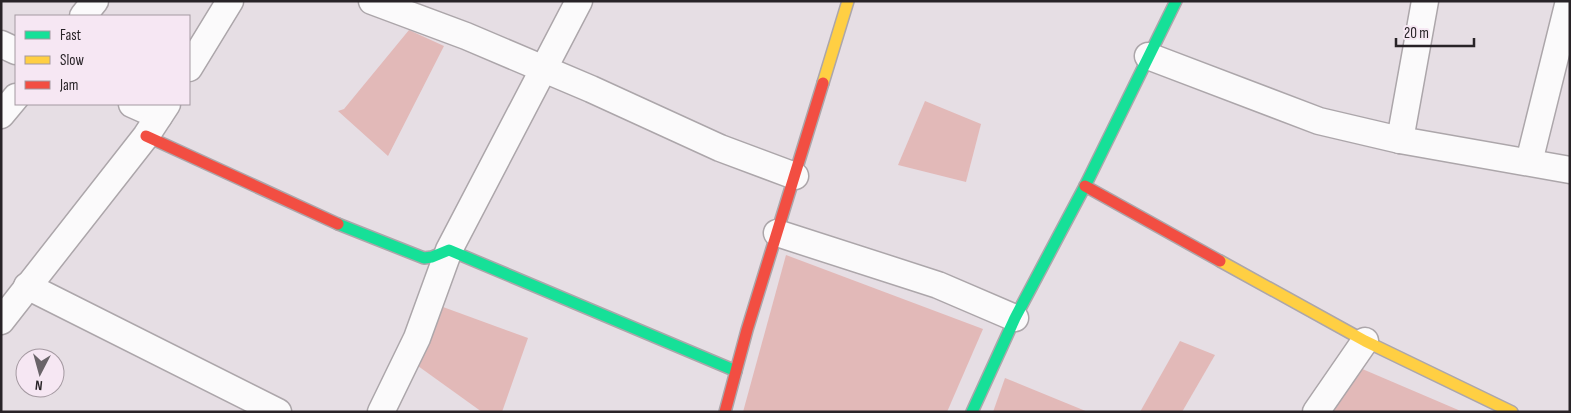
<svg xmlns="http://www.w3.org/2000/svg" width="1571" height="413" viewBox="0 0 1571 413" font-family="'Sofia Sans Condensed',sans-serif">
	<rect width="100%" height="100%" fill="#e6dee4"/>
	<g fill="#e2b9b8">
		<polygon points="409,30 444,46 388,156 338,111 344,109"/>
		<polygon points="925,101 981,124 966,182 898,165"/>
		<polygon points="786,255 983,329 947,412 743,412"/>
		<polygon points="443,307 528,338 502,412 482,412 418,366"/>
		<polygon points="1180,341 1215,355 1182,412 1140,412"/>
		<polygon points="1353,365 1463,412 1325,412"/>
		<polygon points="1005,378 1088,412 993,412"/>
	</g>
	<g fill="none" stroke-linecap="round" stroke-linejoin="round">
		<defs>
			<g id="street">
				<polyline points="372,1 466,36 591,89 720,148 795,176"/>
				<polyline points="83,16 95,1"/>
				<polyline points="1,44 16,51"/>
				<polyline points="1148,56 1319,121 1400,140 1570,170"/>
				<polyline points="189,68 230,1"/>
				<polyline points="132,104 159,116"/>
				<polyline points="1,115 16,97"/>
				<polyline points="1400,140 1425,1"/>
				<polyline points="1529,162 1569,1"/>
				<polyline points="777,233 938,285 1015,318"/>
				<polyline points="27,286 278,412"/>
				<polyline points="1,321 146,136 167,104"/>
				<polyline points="381,412 417,338 449,250 579,1"/>
				<polyline points="1316,412 1365,341"/>
			</g>
			<g id="fast">
				<polyline points="338,224 424,258 432,257 449,250 736,371"/>
				<polyline points="972,412 1015,318 1085,186 1176,1"/>
			</g>
			<g id="slow">
				<polyline points="823,83 848,1"/>
				<polyline points="1220,261 1365,341 1512,412"/>
			</g>
			<g id="jam">
				<polyline points="146,136 338,224"/>
				<polyline points="1085,186 1220,261"/>
				<polyline points="725,412 747,330 823,83"/>
			</g>
		</defs>
		<use href="#street" stroke="#aca6aa" stroke-width="29"/>
		<use href="#fast" stroke="#aca6aa" stroke-width="14"/>
		<use href="#slow" stroke="#aca6aa" stroke-width="14"/>
		<use href="#jam" stroke="#aca6aa" stroke-width="14"/>
		<use href="#street" stroke="#fbfafb" stroke-width="26"/>
		<use href="#fast" stroke="#16e098" stroke-width="11"/>
		<use href="#slow" stroke="#ffcf43" stroke-width="11"/>
		<use href="#jam" stroke="#f24e42" stroke-width="11"/>
	</g>
	<rect width="1571" height="413" fill="none" stroke="#282327" stroke-width="5"/>
	<rect x="15" y="15" width="175" height="90" fill="#f6e7f3" stroke="#a499a1"/>
	<rect x="25" y="31" width="25" height="8" fill="#16e098" stroke="#a499a1"/>
	<text x="60" y="40" font-size="15" fill="#282327">Fast</text>
	<rect x="25" y="56" width="25" height="8" fill="#ffcf43" stroke="#a499a1"/>
	<text x="60" y="65" font-size="15" fill="#282327">Slow</text>
	<rect x="25" y="81" width="25" height="8" fill="#f24e42" stroke="#a499a1"/>
	<text x="60" y="90" font-size="15" fill="#282327">Jam</text>
	<g transform="translate(40 373) rotate(186)"><circle r="24" fill="#f6e7f3" stroke="#a499a1"/>
	<path d="M0-4L9 19L0 12L-9 19Z" fill="#6a6469"/>
	<text y="-8" font-size="14" font-weight="bold" text-anchor="middle" fill="#282327">N</text>
	</g>
	<path d="M1396 38v8h78v-8" fill="none" stroke="#282327" stroke-width="2.5"/>
	<text x="1404" y="38" font-size="15" fill="#282327" stroke="#f6e7f3" stroke-width="4" paint-order="stroke">20 m</text>
</svg>
